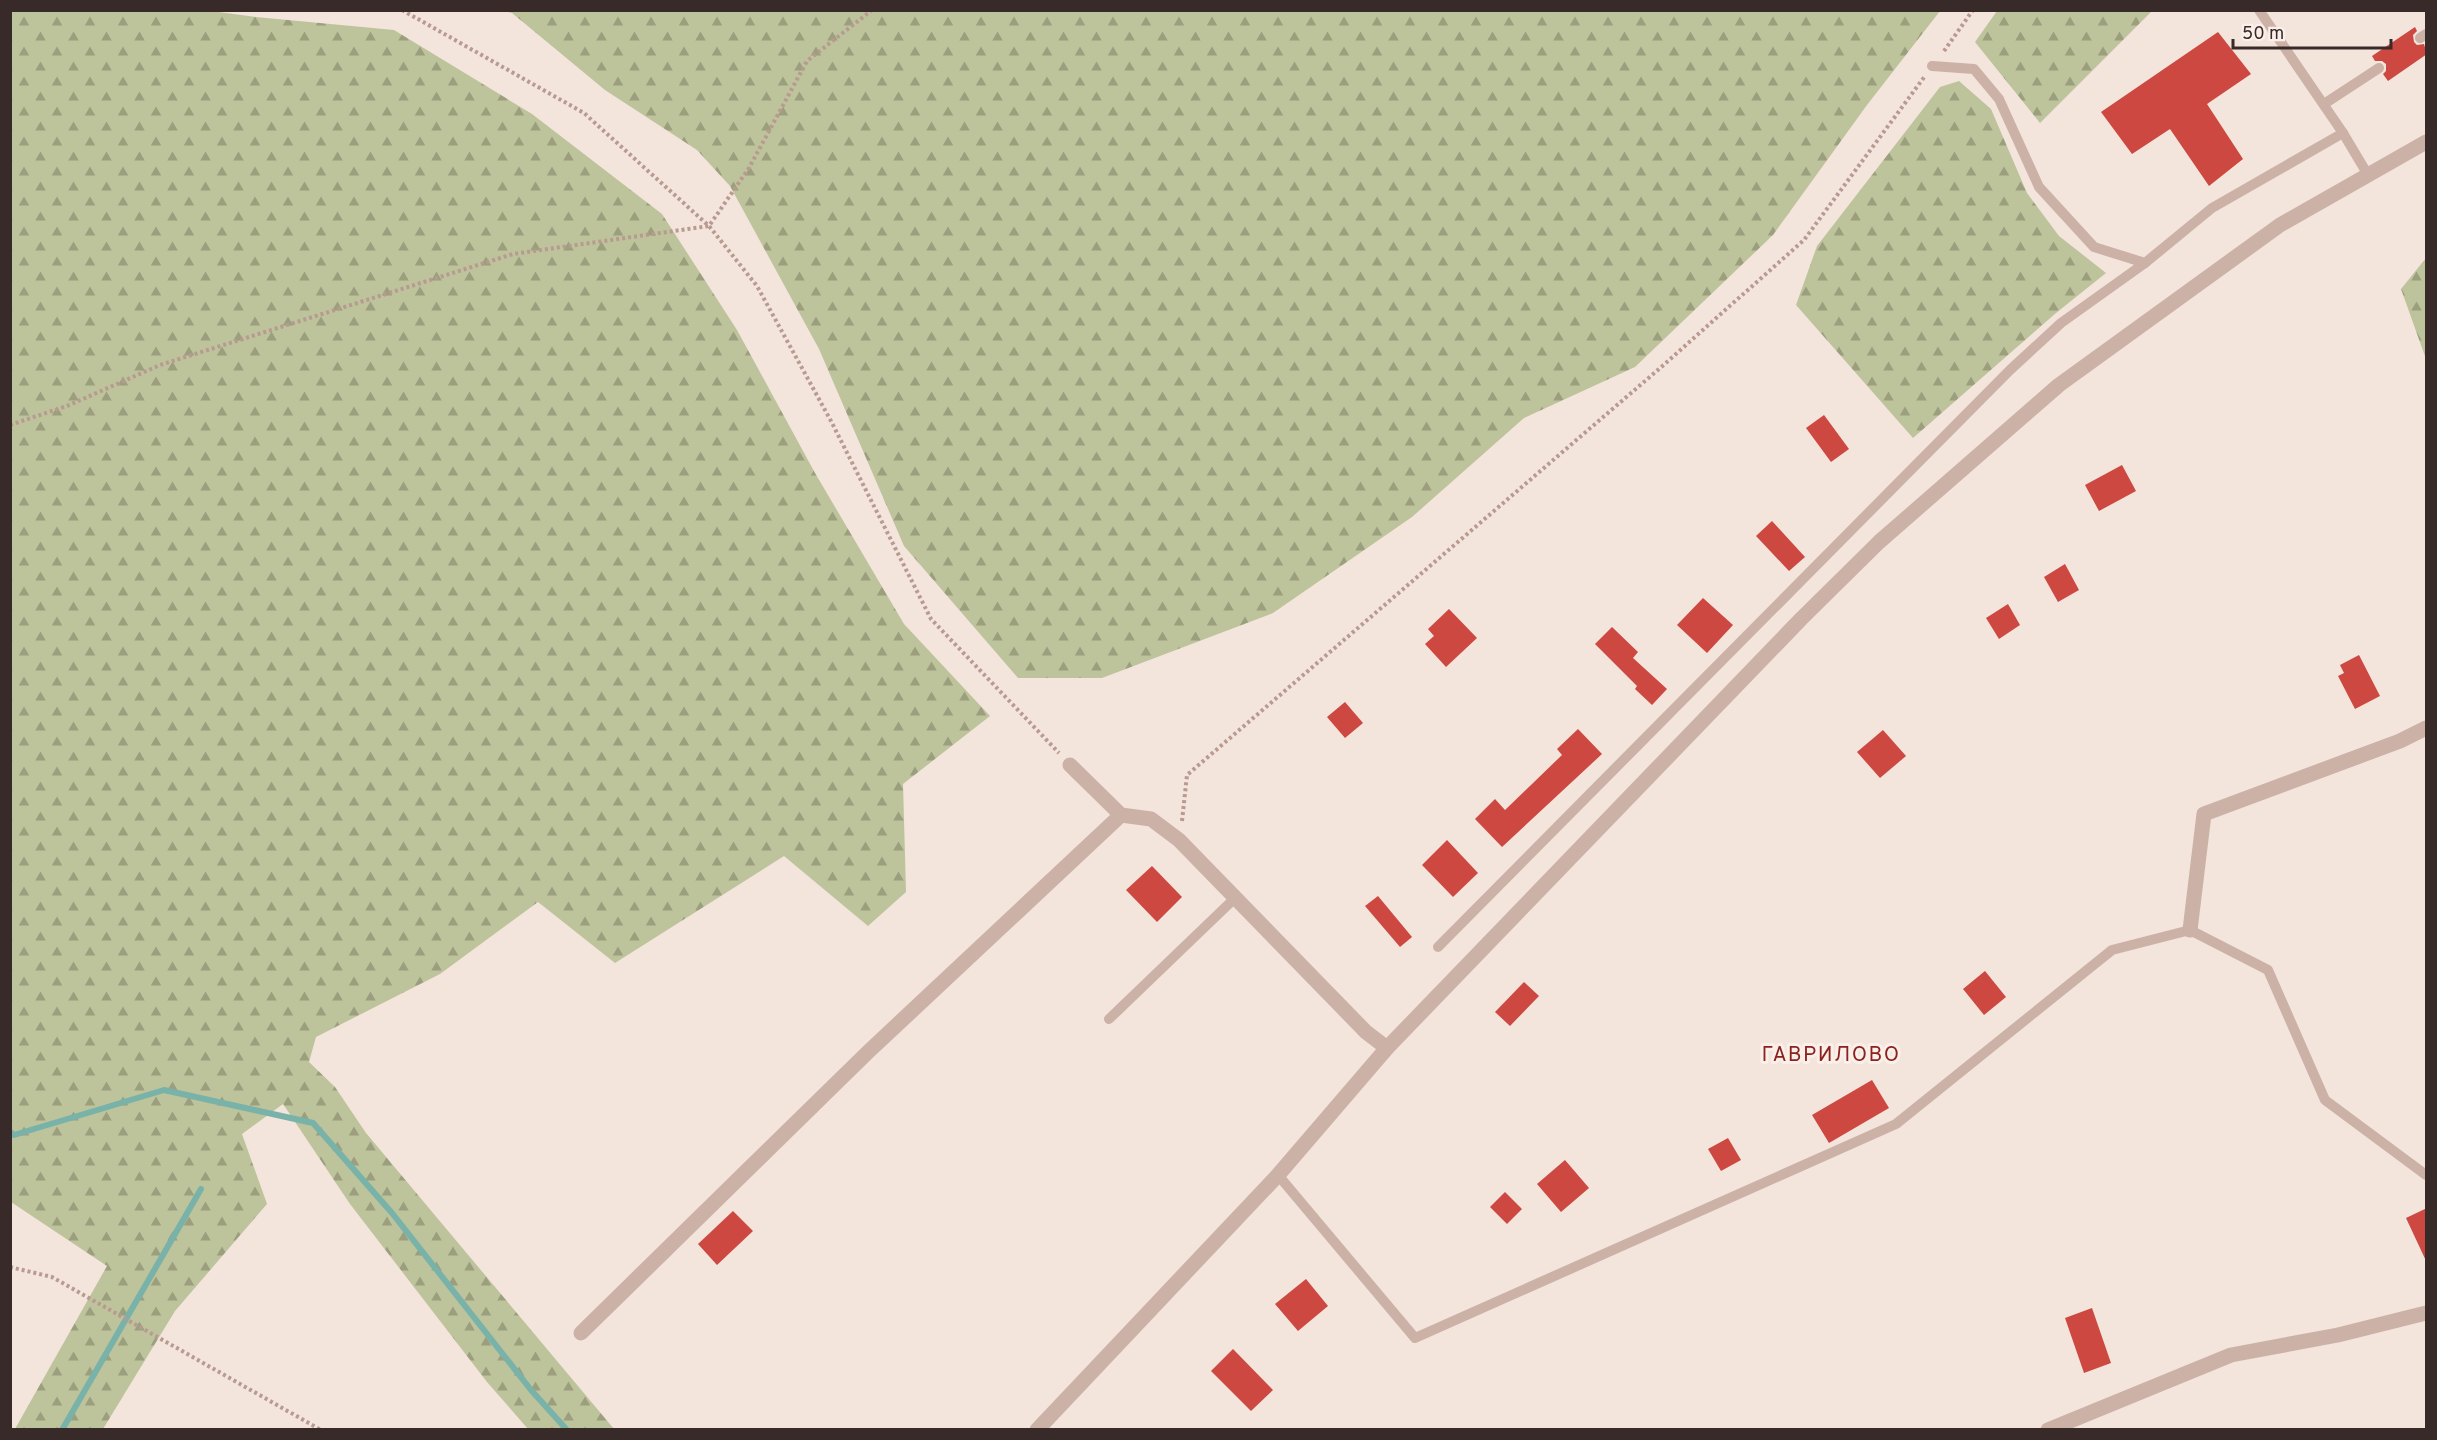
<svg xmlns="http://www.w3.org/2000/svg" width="2437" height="1440" viewBox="0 0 2437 1440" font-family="Overpass,sans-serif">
	<defs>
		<pattern id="forest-firs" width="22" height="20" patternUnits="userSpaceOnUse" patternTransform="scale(1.5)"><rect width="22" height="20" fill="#bdc39b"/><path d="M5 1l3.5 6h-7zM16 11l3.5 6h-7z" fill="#9b9f7e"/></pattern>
	</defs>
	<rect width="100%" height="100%" fill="#f3e4dc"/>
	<g fill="url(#forest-firs)">
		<polygon points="10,11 211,11 256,17 394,30 532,114 662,214 737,330 815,473 904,624 990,716 903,784 906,892 868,926 784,856 615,963 538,902 440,974 316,1037 309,1062 335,1087 366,1133 614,1429 528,1429 487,1382 350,1204 283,1104 242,1134 267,1204 175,1311 103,1429 15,1429 107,1266 11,1202"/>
		<polygon points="503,11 1940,11 1867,105 1773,235 1635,367 1524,418 1412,517 1273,613 1102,678 1018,678 904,546 819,349 730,186 697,150 605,90 512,13"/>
		<polygon points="1997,11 1997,10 2152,11 2040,123 1975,42"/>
		<polygon points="1959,81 1991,109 2027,193 2059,236 2106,273 2056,313 1913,438 1796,305 1817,246 1940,87"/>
		<polygon points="2426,258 2426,359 2401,289"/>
	</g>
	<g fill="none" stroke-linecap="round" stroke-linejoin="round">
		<g stroke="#79b2a9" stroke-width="6">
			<polyline points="10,1132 14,1135 164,1090 313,1123 392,1213 531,1390 567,1430"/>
			<polyline points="62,1430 201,1189"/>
		</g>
	</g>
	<g fill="#cc4841">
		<polygon points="2415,27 2417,31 2413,35 2414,42 2417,45 2424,44 2427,54 2388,81 2383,74 2386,71 2386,64 2382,61 2375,61 2372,56"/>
		<polygon points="2218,32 2251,74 2207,104 2243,159 2209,186 2170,129 2132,154 2101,112"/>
		<polygon points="1824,415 1849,449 1831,462 1806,428"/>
		<polygon points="2122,465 2136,491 2099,511 2085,485"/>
		<polygon points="1772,521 1805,557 1789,571 1756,536"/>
		<polygon points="2065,564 2079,590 2058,602 2044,577"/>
		<polygon points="1703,598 1733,625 1707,653 1677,625"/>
		<polygon points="2008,604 2020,625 1999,639 1986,618"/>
		<polygon points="1449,609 1477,638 1446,667 1425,644 1434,636 1428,629"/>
		<polygon points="1612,627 1638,652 1633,658 1667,689 1652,705 1635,689 1637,686 1595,644"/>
		<polygon points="2359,655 2380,696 2355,709 2338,676 2344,673 2340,665"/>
		<polygon points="1345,702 1363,723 1345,738 1327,717"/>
		<polygon points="1578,729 1602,754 1502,847 1475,819 1495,799 1505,810 1562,755 1557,749"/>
		<polygon points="1883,730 1906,756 1880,778 1857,752"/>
		<polygon points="1447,840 1478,873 1453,897 1422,865"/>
		<polygon points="1152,866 1182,897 1157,922 1126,890"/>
		<polygon points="1378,896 1412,937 1400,947 1365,906"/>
		<polygon points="1985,971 2006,997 1984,1015 1963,989"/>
		<polygon points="1524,982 1539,996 1510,1026 1495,1012"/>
		<polygon points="1872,1080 1889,1108 1829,1143 1812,1115"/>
		<polygon points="1728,1138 1741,1160 1721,1171 1708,1149"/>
		<polygon points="1565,1160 1589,1188 1561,1212 1537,1184"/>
		<polygon points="1505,1192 1522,1209 1507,1224 1490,1207"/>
		<polygon points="2427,1208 2427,1263 2406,1218"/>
		<polygon points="733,1211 753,1231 717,1265 698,1244"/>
		<polygon points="1306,1279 1328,1306 1298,1331 1275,1304"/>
		<polygon points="2092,1308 2111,1363 2084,1373 2065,1318"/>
		<polygon points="1233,1349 1273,1390 1251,1411 1211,1371"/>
	</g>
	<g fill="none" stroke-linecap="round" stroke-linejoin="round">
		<g stroke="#b89a91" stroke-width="4" stroke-dasharray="3 3" stroke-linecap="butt">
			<polyline points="402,10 584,113 709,226 757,286 831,421 931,619 1059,753"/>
			<polyline points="1944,51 1973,10"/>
			<polyline points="10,425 67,406 160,365 513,254 709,226 749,168 807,61 872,10"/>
			<polyline points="1182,821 1187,775 1659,369 1804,240 1925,76"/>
			<polyline points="10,1267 52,1277 321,1430"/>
		</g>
		<g stroke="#ccb1a7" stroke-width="10">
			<polyline points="2420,38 2426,34"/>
			<polyline points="1932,66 1974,69 1999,99 2039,187 2094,247 2145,263"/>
			<polyline points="2324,104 2379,68"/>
			<polyline points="2343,133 2368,175"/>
			<polyline points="1438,947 2010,370 2061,323 2145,263 2212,208 2343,133 2259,10"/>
			<polyline points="1109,1019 1235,898"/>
			<polyline points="1278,1175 1415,1338 1896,1124 2112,950 2190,930 2268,970 2325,1100 2426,1175"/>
		</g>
		<g stroke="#ccb1a7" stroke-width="15">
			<polyline points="1070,765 1121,815 1151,819 1179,840 1366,1032 1387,1048"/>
			<polyline points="2190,930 2204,814 2400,741 2426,728"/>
			<polyline points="581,1333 868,1052 1121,815"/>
			<polyline points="2048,1430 2231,1355 2338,1335 2426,1313"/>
		</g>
		<polyline stroke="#ccb1a7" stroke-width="15" points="1037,1430 1278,1175 1387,1048 1801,619 1879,542 2059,385 2280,225 2426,142"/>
	</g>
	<g text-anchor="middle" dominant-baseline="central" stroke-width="6" stroke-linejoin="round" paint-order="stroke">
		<g font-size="21" letter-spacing="1.5" fill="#8b221d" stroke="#fbefe9">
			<text x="1831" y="1055">ГАВРИЛОВО</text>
		</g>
	</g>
	<rect width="2437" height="1440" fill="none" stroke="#382a28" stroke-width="24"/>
	<path d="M2233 39v9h158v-9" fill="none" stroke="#382a28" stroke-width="3"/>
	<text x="2242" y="39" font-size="18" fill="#382a28" stroke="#fbefe9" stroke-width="4.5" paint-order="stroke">50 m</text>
</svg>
